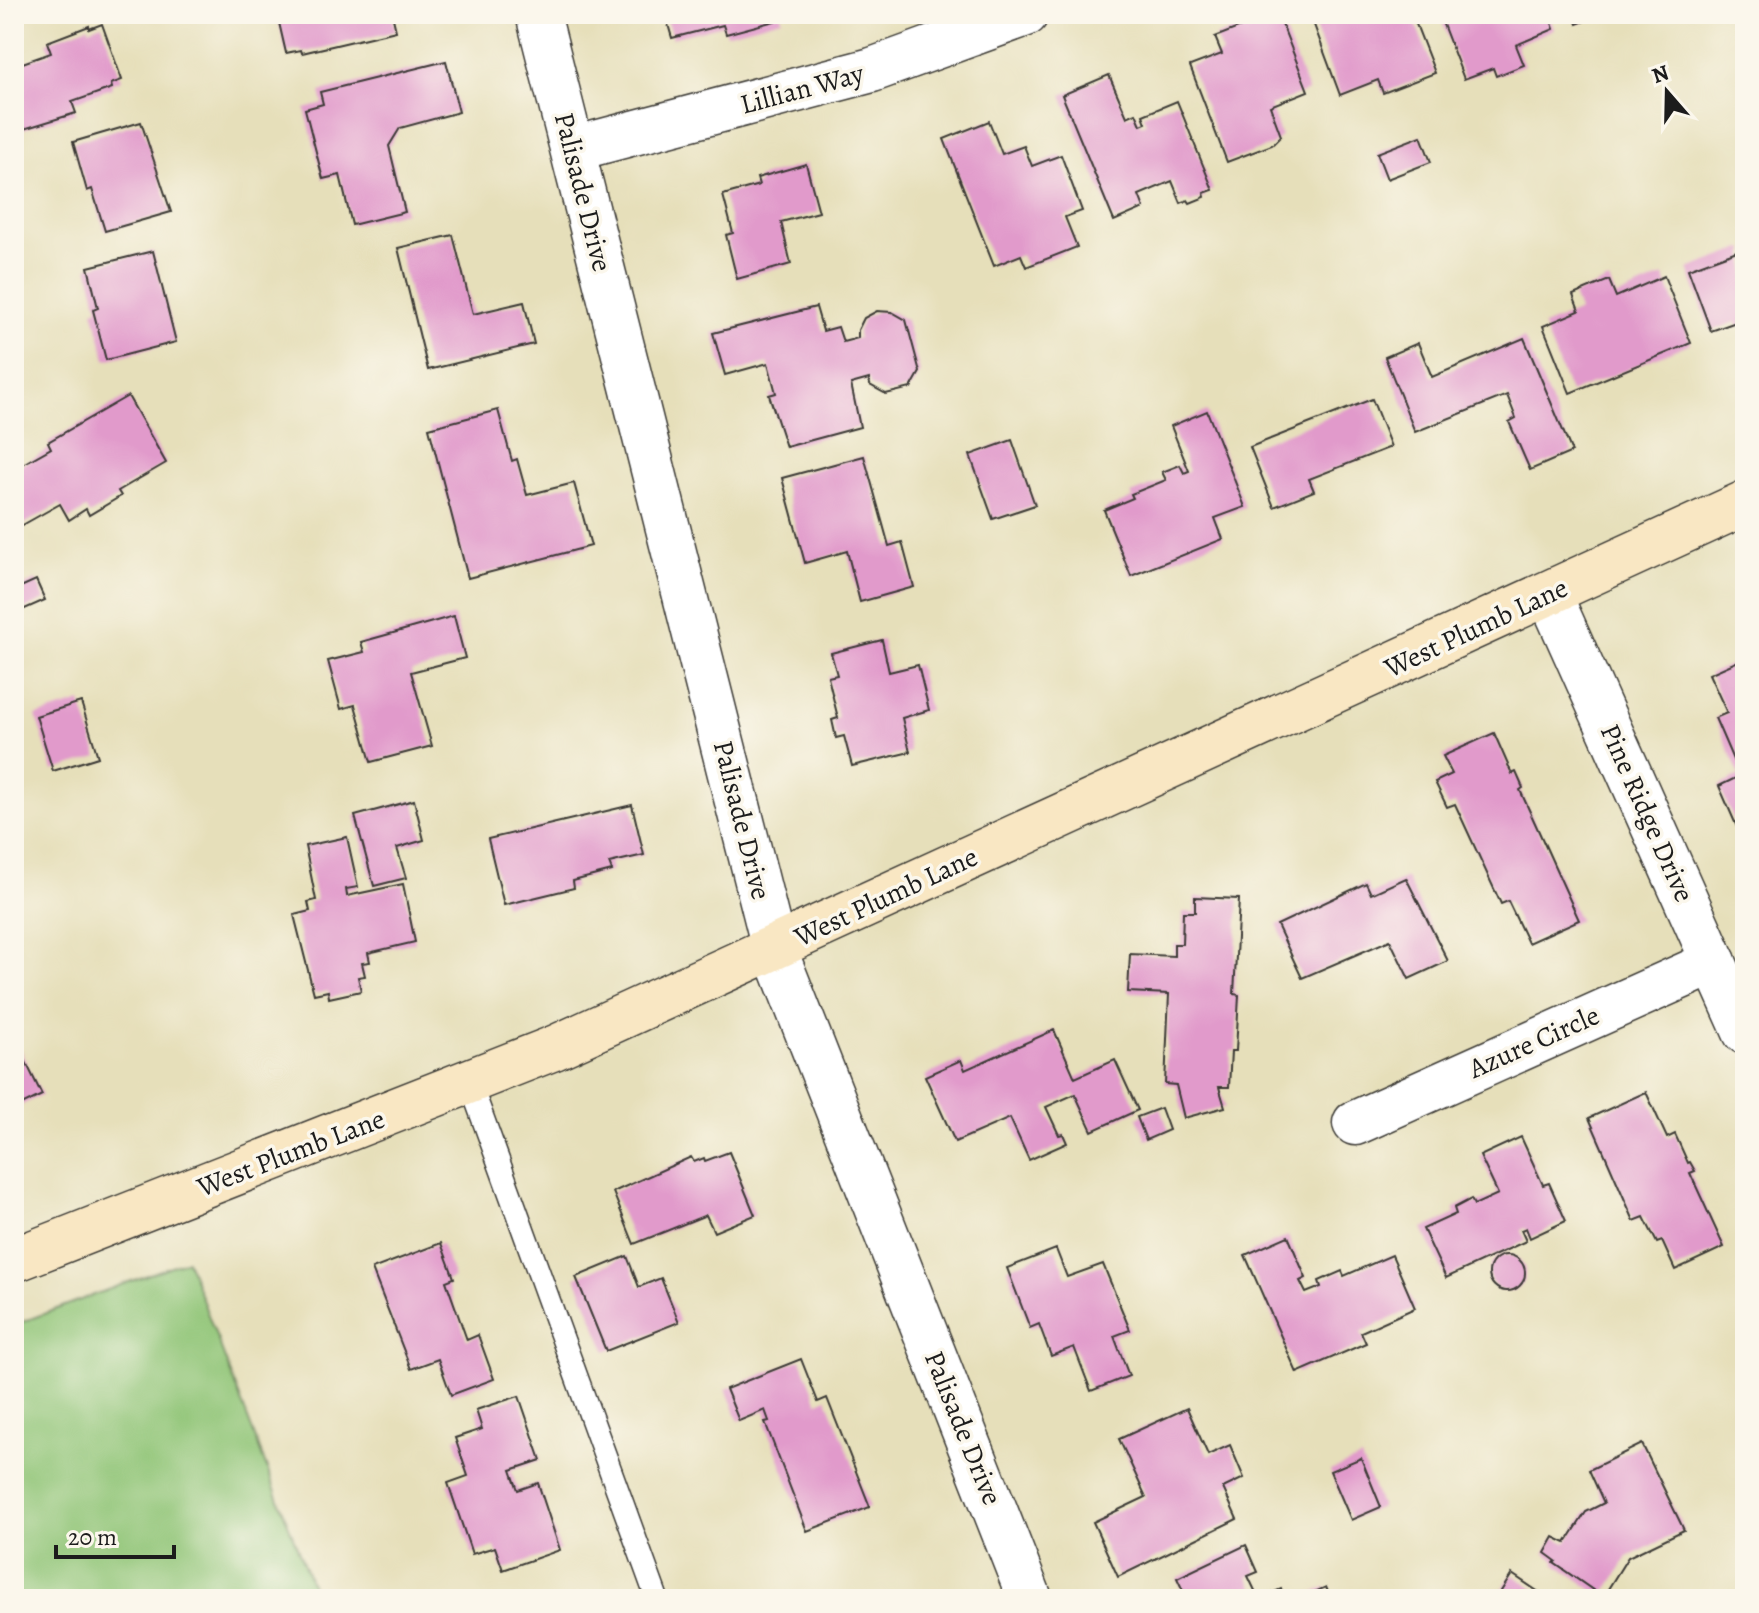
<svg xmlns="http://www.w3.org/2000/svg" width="1759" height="1613" viewBox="0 0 1759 1613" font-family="Alegreya,serif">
	<rect width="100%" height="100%" fill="#fbf7ec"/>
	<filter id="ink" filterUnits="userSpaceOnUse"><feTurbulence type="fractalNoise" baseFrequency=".0125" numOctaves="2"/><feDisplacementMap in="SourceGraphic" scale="16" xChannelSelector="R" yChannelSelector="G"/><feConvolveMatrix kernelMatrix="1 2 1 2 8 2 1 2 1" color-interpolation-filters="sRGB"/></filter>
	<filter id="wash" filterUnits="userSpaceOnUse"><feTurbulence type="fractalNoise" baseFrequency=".006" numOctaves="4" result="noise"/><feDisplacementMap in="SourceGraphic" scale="32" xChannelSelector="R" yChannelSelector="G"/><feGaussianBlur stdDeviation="1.8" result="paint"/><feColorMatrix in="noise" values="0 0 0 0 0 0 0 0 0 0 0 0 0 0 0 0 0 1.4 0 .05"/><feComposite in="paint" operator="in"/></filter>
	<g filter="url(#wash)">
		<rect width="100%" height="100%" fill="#e6dfba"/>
		<polygon fill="#90c577" stroke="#56704a" stroke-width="2" points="187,1260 317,1599 14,1599 14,1325"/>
		<g id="blocks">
			<g fill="#e19acb">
				<polygon points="277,14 392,14 396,31 302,53 301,50 286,53"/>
				<polygon points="665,14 781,14 782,19 726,34 723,25 672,38"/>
				<polygon points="1274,14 1278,14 1308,91 1270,106 1281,136 1272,145 1227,162 1190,66 1222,54 1215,37"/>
				<polygon points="1310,14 1412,14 1435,73 1383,93 1378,80 1340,95"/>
				<polygon points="1439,14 1549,14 1554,29 1516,45 1524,65 1496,76 1493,68 1464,79"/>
				<polygon points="1573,14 1603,14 1577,24"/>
				<polygon points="102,24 122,80 111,84 112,88 72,102 76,113 14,132 14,66 51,53 47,42 89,26 89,29"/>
				<polygon points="446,61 459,112 400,128 389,146 405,212 352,225 340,175 323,179 305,109 323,104 320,92"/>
				<polygon points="1109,75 1127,117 1136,113 1141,125 1146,123 1143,115 1177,101 1213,190 1204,193 1205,197 1190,203 1188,200 1181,203 1172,181 1139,195 1144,208 1114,221 1062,95"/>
				<polygon points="989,121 1002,154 1024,146 1032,166 1061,155 1082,211 1065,217 1077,247 1026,267 1021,255 994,266 944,139"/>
				<polygon points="141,122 171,212 105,231 92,189 87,191 73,142"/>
				<polygon points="1421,136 1431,162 1387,179 1377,153"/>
				<polygon points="806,164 819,212 781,222 791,264 737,279 726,235 733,233 723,195 759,185 757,178"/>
				<polygon points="453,235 473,314 524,302 534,344 428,370 398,248"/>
				<polygon points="1745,248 1745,324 1738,327 1736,322 1711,331 1688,269"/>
				<polygon points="153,251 176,342 106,360 93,310 98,308 88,267"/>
				<polygon points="1664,276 1691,343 1570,393 1543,326 1579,311 1573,295 1609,280 1616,297"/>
				<polygon points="816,307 823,331 838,327 843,342 858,338 858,330 864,318 877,311 892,312 906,320 920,372 911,388 886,394 870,385 869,379 851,384 860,427 786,447 769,395 776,393 768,363 725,375 713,333"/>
				<polygon points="1524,338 1572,452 1530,470 1509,422 1516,418 1507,395 1415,432 1385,357 1418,343 1432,377"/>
				<polygon points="128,396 166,463 118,491 121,496 89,515 86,509 69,520 60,504 19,527 14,518 14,469 51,448 48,442"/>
				<polygon points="1372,399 1391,447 1309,479 1314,491 1274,507 1250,447"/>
				<polygon points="498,410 512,461 517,459 527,495 574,483 591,546 468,578 429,428"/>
				<polygon points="1207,411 1245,507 1215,518 1223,539 1131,576 1104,510 1133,498 1131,494 1166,480 1162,472 1180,465 1184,473 1189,471 1171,426"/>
				<polygon points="1012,440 1035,505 993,519 970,455"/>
				<polygon points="864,456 889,546 902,542 914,587 860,602 847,551 805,563 782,478"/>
				<polygon points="36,580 45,600 18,612 14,603 14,590"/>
				<polygon points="454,616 465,658 411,672 432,746 371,762 355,705 341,709 328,661 364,652 361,642"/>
				<polygon points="882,640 889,672 918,665 929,710 902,718 910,752 852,766 844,736 836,738 832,720 838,718 828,677 837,675 831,653"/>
				<polygon points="1745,658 1745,832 1740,834 1719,786 1740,776 1715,718 1727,713 1709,674"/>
				<polygon points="81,702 98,757 53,771 36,716"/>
				<polygon points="1494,733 1512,774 1516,772 1523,788 1520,790 1579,920 1528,943 1508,901 1501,904 1455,804 1447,807 1435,782 1452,774 1443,756"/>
				<polygon points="414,800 424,840 397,848 406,878 374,886 355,816"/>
				<polygon points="632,805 644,855 609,863 612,871 573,881 574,888 504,905 488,839"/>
				<polygon points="347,837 358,887 346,889 347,896 403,884 415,942 368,953 370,962 362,963 365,976 358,977 361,991 329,998 328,991 314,994 294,915 310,911 308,902 316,900 305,846"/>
				<polygon points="1406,878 1448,961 1409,979 1390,940 1302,978 1277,925 1366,883 1371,894"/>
				<polygon points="1195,897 1239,899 1234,994 1239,995 1236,1051 1231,1051 1229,1087 1219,1087 1225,1107 1184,1118 1176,1085 1165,1084 1169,994 1128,992 1130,954 1174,956 1174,944 1182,944 1183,912 1195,912"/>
				<polygon points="1054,1030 1075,1078 1115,1060 1138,1110 1092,1131 1075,1094 1046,1107 1059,1135 1063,1134 1067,1143 1029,1160 1010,1118 955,1142 925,1076 961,1060 965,1070"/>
				<polygon points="14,1046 17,1052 20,1050 42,1095 14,1109"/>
				<polygon points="1646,1092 1667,1138 1675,1134 1688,1163 1690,1162 1695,1171 1690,1173 1724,1247 1675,1270 1662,1241 1657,1243 1644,1217 1634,1221 1589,1118"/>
				<polygon points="1161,1108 1169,1130 1146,1140 1137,1117"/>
				<polygon points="1521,1137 1543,1185 1549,1183 1566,1221 1530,1238 1526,1228 1521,1230 1526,1241 1446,1278 1423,1229 1456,1214 1454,1208 1471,1199 1474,1205 1498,1194 1480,1156"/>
				<polygon points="729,1152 755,1215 714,1232 706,1215 634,1244 613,1192 691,1157 694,1162 704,1158 705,1161"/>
				<polygon points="1288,1236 1306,1278 1300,1281 1306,1293 1321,1287 1319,1281 1342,1271 1344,1276 1392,1255 1415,1308 1361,1332 1366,1343 1297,1373 1245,1255"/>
				<polygon points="441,1243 454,1278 446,1281 467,1340 478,1335 494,1379 451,1395 438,1359 411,1369 372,1269"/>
				<polygon points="1056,1249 1067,1277 1103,1264 1130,1330 1114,1336 1129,1376 1091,1391 1074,1347 1051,1356 1039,1324 1030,1328 1007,1268"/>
				<circle cx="1507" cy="1273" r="18"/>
				<polygon points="627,1256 639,1287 661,1278 679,1322 606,1351 576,1277"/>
				<polygon points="801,1359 818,1402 827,1398 870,1507 807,1531 765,1422 769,1421 765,1410 739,1421 726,1389"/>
				<polygon points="519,1396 541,1460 511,1470 518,1490 538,1483 560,1550 503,1570 495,1547 472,1554 448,1483 468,1476 455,1438 482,1429 476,1410"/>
				<polygon points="1187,1408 1208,1455 1230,1445 1244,1478 1223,1488 1237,1519 1118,1577 1093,1522 1146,1497 1119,1439"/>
				<polygon points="1745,1411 1745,1431 1737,1414"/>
				<polygon points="1642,1444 1684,1530 1628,1557 1603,1597 1554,1563 1556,1561 1545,1553 1554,1537 1566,1543 1586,1512 1604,1503 1589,1470"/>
				<polygon points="1361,1458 1381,1507 1351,1520 1330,1471"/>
				<polygon points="1246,1545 1258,1572 1248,1576 1259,1599 1187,1599 1177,1578"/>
				<polygon points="1512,1574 1549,1599 1496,1599"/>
				<polygon points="1326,1587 1331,1599 1299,1599"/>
				<polygon points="1281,1589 1286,1599 1259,1599"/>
			</g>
		</g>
	</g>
	<g filter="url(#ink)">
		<use href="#blocks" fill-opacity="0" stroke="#3a3934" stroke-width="2"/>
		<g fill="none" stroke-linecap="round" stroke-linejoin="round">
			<defs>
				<polyline id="service" points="470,1083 657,1599"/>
				<g id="minor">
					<polyline points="538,14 774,948 1030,1599"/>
					<polyline points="573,149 872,70 1026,14"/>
					<polyline points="1549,594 1745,1032"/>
					<polyline points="1355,1123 1714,962"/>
				</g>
				<polyline id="secondary" points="14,1260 554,1048 1745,503"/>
			</defs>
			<use href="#service" stroke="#3a3934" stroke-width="25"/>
			<use href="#minor" stroke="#3a3934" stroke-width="47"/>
			<use href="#secondary" stroke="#3a3934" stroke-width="47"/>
			<use href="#service" stroke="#fff" stroke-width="22"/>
			<use href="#minor" stroke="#fff" stroke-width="44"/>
			<use href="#secondary" stroke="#f9e7c3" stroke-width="44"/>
		</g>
	</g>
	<g text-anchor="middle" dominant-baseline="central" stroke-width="7" stroke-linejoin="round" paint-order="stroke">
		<g font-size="28" fill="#1c1c1c" stroke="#fbf7ec">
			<text transform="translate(802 89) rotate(-15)">Lillian Way</text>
			<text transform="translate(583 192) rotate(76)">Palisade Drive</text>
			<text transform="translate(1476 628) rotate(-25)">West Plumb Lane</text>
			<text transform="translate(1647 813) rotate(66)">Pine Ridge Drive</text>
			<text transform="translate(742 820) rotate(76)">Palisade Drive</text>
			<text transform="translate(886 897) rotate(-25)">West Plumb Lane</text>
			<text transform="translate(1534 1042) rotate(-24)">Azure Circle</text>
			<text transform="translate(291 1153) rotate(-21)">West Plumb Lane</text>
			<text transform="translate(963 1428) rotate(68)">Palisade Drive</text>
		</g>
	</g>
	<rect width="1759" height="1613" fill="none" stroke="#fbf7ec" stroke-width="48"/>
	<g transform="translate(1667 92) rotate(340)" stroke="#fbf7ec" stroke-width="6" paint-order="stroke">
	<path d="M0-6L14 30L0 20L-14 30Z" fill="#1c1c1c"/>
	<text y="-12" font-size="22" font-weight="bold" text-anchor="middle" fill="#1c1c1c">N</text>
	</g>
	<path d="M56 1545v12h118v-12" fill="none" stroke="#1c1c1c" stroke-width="4"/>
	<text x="68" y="1545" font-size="24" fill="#1c1c1c" stroke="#fbf7ec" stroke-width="6" paint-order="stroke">20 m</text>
</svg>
